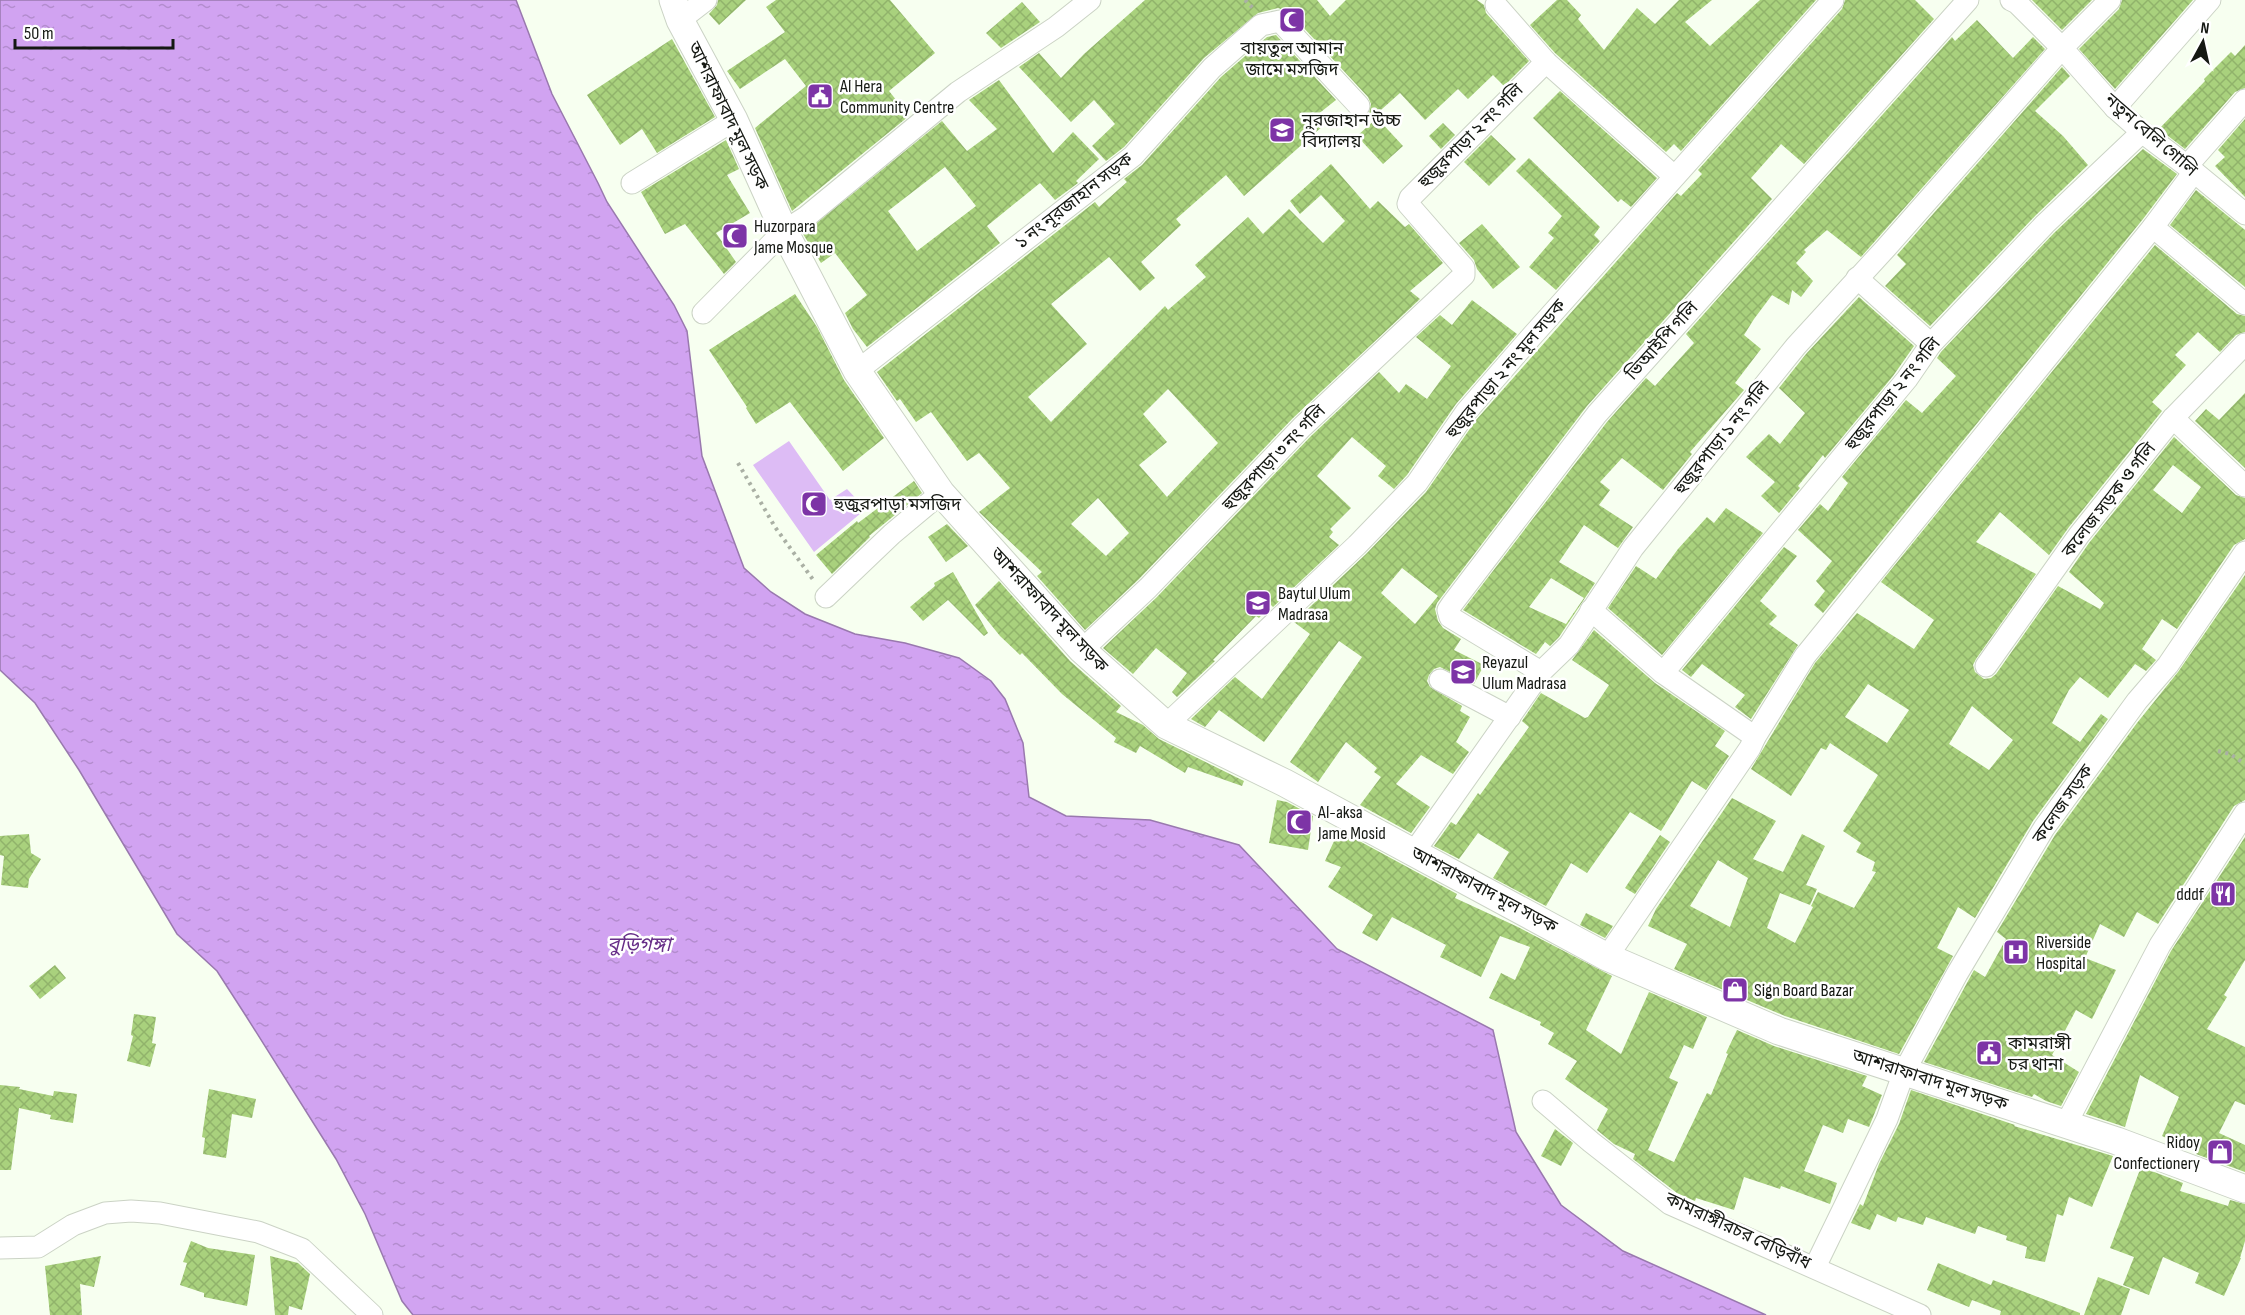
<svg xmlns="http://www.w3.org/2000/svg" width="2245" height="1315" viewBox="0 0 2245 1315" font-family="'Sofia Sans Condensed','Noto Sans Bengali',sans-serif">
	<defs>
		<pattern id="water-ripples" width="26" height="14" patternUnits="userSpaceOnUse" patternTransform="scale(1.5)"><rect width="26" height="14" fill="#d1a3f1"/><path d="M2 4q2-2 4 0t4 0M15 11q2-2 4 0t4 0" fill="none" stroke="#b38cce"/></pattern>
		<pattern id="building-cross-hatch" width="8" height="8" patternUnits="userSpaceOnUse" patternTransform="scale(1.5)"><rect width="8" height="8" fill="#a9d17d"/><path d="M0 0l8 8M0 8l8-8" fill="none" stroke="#91b36b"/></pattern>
	</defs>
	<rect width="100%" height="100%" fill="#f7fff0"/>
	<polygon fill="#ddbcf5" points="789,441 830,500 847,489 866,509 814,552 753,465"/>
	<polygon fill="url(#water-ripples)" stroke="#9979ae" stroke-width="1.5" points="0,0 516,0 552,94 598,183 607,202 674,305 687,331 702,456 744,568 771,592 805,614 855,634 905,643 959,658 991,681 1005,699 1023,743 1029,797 1066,816 1150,820 1239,845 1337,949 1493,1030 1516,1132 1561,1205 1623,1251 1766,1315 413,1315 402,1301 365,1214 336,1159 246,1016 217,971 177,934 79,770 35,703 0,670"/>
	<g fill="url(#building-cross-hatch)" fill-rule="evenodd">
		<polygon points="718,0 746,0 719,25 709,14 717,5"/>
		<polygon points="776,0 890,0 935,53 889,91 909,116 792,211 755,128 806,86 785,59 740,89 727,71 785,32 766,7"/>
		<polygon points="1145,0 1317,0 1330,16 1346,0 1477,0 1484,5 1486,13 1529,61 1504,86 1493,75 1468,99 1458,89 1425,120 1400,93 1373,117 1369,113 1371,104 1368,97 1289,12 1278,8 1258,13 1204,58 1124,147 1106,161 1092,146 1115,124 1094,100 1071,122 1019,67 1039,53 1061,78 1084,54"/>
		<polygon points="1557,0 1567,0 1581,15 1578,19 1604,50 1637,8 1655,24 1679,0 1712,0 1685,22 1710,46 1760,0 1816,0 1681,151 1674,144 1666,152 1555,53 1530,25"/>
		<path d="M1845,0h70l19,19 -130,145 -23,-20 -30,34 21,21 -185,207 -150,197 -2,6 3,12 5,7 18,11 -7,11 30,15 -10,19 -34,-17 -6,2 -5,6 -2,6 3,6 32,19 -2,5 10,6 -14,25 13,10 -16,22 -32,-19 -25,29 34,23 -19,26 -51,-28 21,-28 -7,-5 3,-4 -31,-26 -28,40 -28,-20 72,-105 -23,-16 -75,101 -45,-32 -14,17 -14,-8 44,-42 27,22 48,-65 -16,-12 72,-68 60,-62 50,-72 201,-227 4,3 21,-22 -4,-4 144,-161zM1402,568l36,28 -23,28 -34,-31z"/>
		<polygon points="2032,0 2092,0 2062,30"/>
		<polygon points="2122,0 2193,0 2115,89 2079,49 2119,9"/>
		<polygon points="1022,2 1040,22 1001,48 986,33"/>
		<path d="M1977,20l36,38 20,-21 12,12 -184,208 -34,-27 -23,20 2,2 -10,11 17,18 -12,16 -9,-7 -3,15 -17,-10 -18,24 -10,16 17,14 -26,34 9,7 -54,62 2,2 -29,36 -41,-32 -22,24 10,8 -11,15 34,22 -15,21 -34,-23 -25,37 36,21 -36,54 -9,9 -5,-4 -9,12 -73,-44 144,-188 39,-44 9,8 39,-43 -8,-9 266,-297 3,4zM1551,578l33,20 -18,26 -37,-17z"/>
		<path d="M1276,35l60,65 -19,15 7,10 -80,71 -18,-21 -50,44 5,6 -40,37 14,16 -15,13 -31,-34 -58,47 36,40 -59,53 23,25 114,-116 3,4 38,-33 -11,-12 53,-48 15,17 26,-25 34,34 22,-22 -24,-26 -21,19 -10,-13 41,-37 39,45 8,-8 27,26 4,-3 34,39 -33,28 10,8 -127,119 -154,161 -54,51 -48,-54 5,-4 -63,-60 31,-24 -31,-35 -12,8 -36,-49 -15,10 -16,-23 -3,2 -20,-29 218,-170 4,5 28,-25 -3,-3 18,-14 79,-88 46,-40zM1168,389l50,54 -51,54 -28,-32 28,-23 -24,-28zM1098,498l31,35 -23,23 -35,-32z"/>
		<polygon points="672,39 715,117 657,153 642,129 620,145 587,95"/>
		<polygon points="2245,45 2245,88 2235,92 2185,149 2159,129 2205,81 2204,79 2231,52 2235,56"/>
		<polygon points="2062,67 2070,76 2035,111 2063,136 2088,165 2036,215 1930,326 1885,286 1906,264 1897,255"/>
		<path d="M999,80l54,73 20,-21 26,27 -23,22 2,2 -23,17 -15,-17 -53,43 13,17 -133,104 -14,-18 -8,-16 22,-18 -32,-42 -14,10 -18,-29 139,-113 25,30 30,-22 -28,-29zM945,167l31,39 -59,45 -29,-40z"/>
		<polygon points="1560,91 1657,178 1631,207 1621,199 1618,202 1533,118"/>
		<polygon points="1377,118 1403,146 1383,164 1357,136"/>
		<polygon points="2245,119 2245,197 2215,166 2225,157 2218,150"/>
		<polygon points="1443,123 1455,135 1441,149 1429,136"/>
		<polygon points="1491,135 1516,159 1489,186 1464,162"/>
		<polygon points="726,140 739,169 727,175 750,213 716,233 736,262 724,274 685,224 665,234 641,192"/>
		<polygon points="2143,149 2177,174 2143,219 1823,613 1814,605 1825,591 1816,581 1832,561 1798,530 1820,504 1828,511 1848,483 1842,477 1906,400 1922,413 1956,376 1937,358 1941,352 2054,233"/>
		<polygon points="1529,158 1600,227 1594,235 1600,241 1556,290 1529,267 1554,238 1548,233 1562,216 1516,171"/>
		<polygon points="2196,190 2245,230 2245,287 2170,225"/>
		<polygon points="1482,224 1520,267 1493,289 1477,269 1474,260 1459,243"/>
		<path d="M2155,245l82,69 8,2v16l-9,3 -16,17 -22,-20 -23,23 11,10 -34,37 10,9 -93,116 -20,28 -49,-43 -24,30 60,32 -60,85 -3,6 2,7 9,7 7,-1 5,-4 62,-88 42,23 4,-6 -35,-31 20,-29 85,-106 62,58 9,3v41l-11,6 -57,84 -15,-10 -20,30 14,11 -10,11 -11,-7 -27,34 -28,-21 -11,13 -17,33 28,19 21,-28 7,5 -75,102 -58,97 -17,-11 -21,41 16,8 -54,98 -114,-38 -111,-47 13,-25 -39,-18 8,-17 76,-111 44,23 -23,38 30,13 19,-38 23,12 -19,39 11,4 -7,16 -30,-12 -13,35 28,15 18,-36 -2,-1 7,-14 36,16 22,-36 -4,-1 3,-9 -19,-10 5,-9 -18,-12 35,-56 -48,-32 -4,7 -5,-2 -30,48 -40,-27 64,-106 42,-50 57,36 20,-29 -53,-38zM2173,465l28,22 -19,26 -29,-23zM1868,684l41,26 -22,33 -42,-26zM1972,706l41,34 -24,30 -40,-26zM1718,860l30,18 -18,49 -40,-21z"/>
		<polygon points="795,294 817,327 844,380 884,438 843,471 790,402 756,424 746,408 747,407 709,350"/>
		<polygon points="1859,297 1914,346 1893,376 1825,458 1823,455 1798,486 1800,488 1779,513 1761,496 1775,482 1746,457 1769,434 1780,444 1805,413 1779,388 1806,354"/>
		<polygon points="1472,300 1517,334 1456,404 1407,475 1394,489 1378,476 1386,466 1352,437 1317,476 1351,508 1330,529 1333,532 1329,537 1339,545 1273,607 1271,605 1259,618 1256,616 1213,660 1215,661 1177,697 1172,692 1187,673 1156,648 1133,674 1103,648 1157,597 1311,436 1379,372 1399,393 1406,384 1427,399 1451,366 1416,337 1440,315 1452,325"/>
		<polygon points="2245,393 2245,468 2195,421 2206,409 2219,420"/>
		<polygon points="914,481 922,493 869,536 870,537 832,574 816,555 857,521 858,523"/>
		<polygon points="1726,508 1763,533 1662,655 1608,608 1636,566 1656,579 1678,549 1707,517 1714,523"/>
		<polygon points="947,524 968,546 946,562 928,537"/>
		<polygon points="1784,547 1797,556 1760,601 1777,616 1769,624 1798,645 1751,719 1735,707 1745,695 1702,664 1691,677 1682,670"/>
		<polygon points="953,572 988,633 984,636 948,600 923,621 910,607 935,586 934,583"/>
		<polygon points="2245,575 2245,800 2234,806 2158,924 2137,912 2124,937 2100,924 2085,958 2116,970 2092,1019 2076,1010 2052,1055 2079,1072 2061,1106 2046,1101 2034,1094 2032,1097 1924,1062 1974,970 1985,977 2006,939 1997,932 2055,835 2137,723 2178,672"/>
		<polygon points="999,581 1070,661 1121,706 1116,712 1143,725 1159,739 1244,781 1242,786 1188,767 1185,773 1140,746 1136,753 1114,742 1116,738 1062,694 1022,653 1020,655 1000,636 975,605"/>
		<polygon points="1594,630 1655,683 1725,731 1715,746 1729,756 1706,790 1692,781 1661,831 1630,812 1587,873 1571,863 1546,906 1493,878 1509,852 1478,833 1459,859 1434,846 1451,822 1456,825 1478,793 1480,795 1529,727 1522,721 1541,693 1585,718 1588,717 1609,685 1572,660"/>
		<polygon points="1277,800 1287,802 1313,816 1308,850 1269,843"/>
		<polygon points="1339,830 1457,894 1455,898 1518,927 1612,976 1586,1030 1621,1054 1649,992 1707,1017 1693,1049 1684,1045 1669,1078 1678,1082 1648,1150 1674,1162 1707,1093 1711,1095 1728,1054 1726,1053 1737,1030 1774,1046 1867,1076 1862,1086 1882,1095 1869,1127 1848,1119 1843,1133 1823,1125 1804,1171 1837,1183 1830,1204 1781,1186 1780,1189 1744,1177 1734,1210 1696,1198 1695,1201 1677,1193 1633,1159 1635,1154 1614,1144 1597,1130 1608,1109 1565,1079 1577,1061 1548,1044 1554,1033 1540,1025 1541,1022 1489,998 1501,973 1515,980 1530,947 1500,936 1481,977 1440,957 1446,945 1392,917 1377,941 1362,933 1373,915 1328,887 1341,867 1325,861"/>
		<polygon points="29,834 31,853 41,859 29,879 28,888 1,885 4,856 0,855 0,836"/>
		<polygon points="1660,835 1670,842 1635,894 1625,888"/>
		<polygon points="2245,837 2245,960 2224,995 2227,997 2207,1029 2245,1047 2245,1105 2235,1101 2219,1133 2245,1145 2245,1172 2196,1154 2197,1152 2162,1136 2179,1097 2140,1075 2125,1127 2086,1114 2171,951"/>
		<polygon points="1586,913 1613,926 1605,938 1580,925"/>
		<polygon points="55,965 66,978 40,999 29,986"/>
		<polygon points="134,1014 156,1017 152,1043 156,1044 150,1067 127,1061 133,1036 131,1035"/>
		<polygon points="0,1085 20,1087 19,1089 53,1096 54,1091 77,1094 73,1123 50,1119 51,1115 19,1108 11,1170 0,1170"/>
		<polygon points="209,1089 256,1099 252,1118 232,1114 226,1158 203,1154 205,1138 202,1137"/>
		<polygon points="1911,1090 2015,1125 2014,1126 2113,1156 2092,1207 2069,1197 2063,1216 2057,1214 2045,1262 2025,1258 2027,1247 2006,1240 2007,1236 1978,1226 1975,1234 1926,1217 1923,1225 1898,1217 1896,1222 1877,1214 1870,1230 1851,1223 1860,1204 1863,1206 1879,1164 1899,1124"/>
		<polygon points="1555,1129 1573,1143 1561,1166 1541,1156"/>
		<polygon points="2141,1167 2183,1183 2180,1191 2228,1206 2230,1200 2245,1204 2245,1241 2240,1258 2241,1258 2224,1296 2195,1283 2199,1273 2163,1257 2149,1295 2123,1285 2134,1257 2110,1248"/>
		<polygon points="191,1241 208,1248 255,1255 247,1306 204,1297 204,1293 180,1285 187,1263 183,1262"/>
		<polygon points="101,1256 94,1287 80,1284 82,1315 50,1315 45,1266"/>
		<polygon points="270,1256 298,1263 310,1274 302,1310 289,1306 288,1315 275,1315"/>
		<polygon points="1938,1263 1991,1285 1993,1280 2080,1313 2080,1315 2000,1315 2001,1311 1972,1300 1969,1307 1927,1290"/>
		<polygon points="2098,1277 2130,1289 2121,1315 2084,1315"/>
	</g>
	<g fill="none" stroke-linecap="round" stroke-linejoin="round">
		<defs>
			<g id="minor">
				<polyline points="2011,0 2017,3 2062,48 2115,108 2142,132 2187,166 2245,214"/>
				<polyline points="1496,5 1546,62 1674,176"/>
				<polyline points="680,20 706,0"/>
				<polyline points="2115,108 2210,0"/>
				<polyline points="2187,166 2245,100"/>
				<polyline points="632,183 734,120"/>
				<polyline points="2153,227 2245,304"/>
				<polyline points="1857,278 1931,344"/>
				<polyline points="703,313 784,231 806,217 958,92 1056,27 1090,0"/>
				<polyline points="857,371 1133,156 1212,68 1261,25 1280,21 1359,106"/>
				<polyline points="2173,418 2245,486"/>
				<polyline points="826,597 892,534 941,493"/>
				<polyline points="1591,610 1663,673 1755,737"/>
				<polyline points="1082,650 1148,588 1302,427 1464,275 1464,268 1408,204 1410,198 1546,62"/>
				<polyline points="1986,666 2079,535 2173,418 2245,344"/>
				<polyline points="1541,672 1450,617 1448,610 1452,604 1597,414 1968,0"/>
				<polyline points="1663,673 1907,379 1931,344 2045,224 2142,132"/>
				<polyline points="1440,680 1510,717"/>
				<polyline points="1166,725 1357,545 1417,483 1466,412 1532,336 1833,0"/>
				<polyline points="1414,852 1541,672 1569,645 1633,548 1796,346 1885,249 2062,48 2110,0"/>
				<polyline points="1607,957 1750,748 1755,737 1805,656 2153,227 2194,172"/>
				<polyline points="1543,1101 1591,1142 1670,1204 1920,1315"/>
				<polyline points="2066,1124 2160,945 2245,813"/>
				<polyline points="0,1248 38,1247 73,1225 105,1213 131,1211 160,1213 258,1232 302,1249 372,1315"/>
				<polyline points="1815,1267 1887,1119 1904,1072 1957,974 2044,828 2137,701 2168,665 2245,552"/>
			</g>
			<polyline id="tertiary" points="673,0 680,20 734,120 784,231 857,371 941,493 1082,650 1166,725 1285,783 1607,957 1779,1031 2117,1141 2245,1189"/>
		</defs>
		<use href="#minor" stroke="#cbd3c5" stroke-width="23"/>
		<use href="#tertiary" stroke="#cbd3c5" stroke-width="29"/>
		<g stroke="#aab0a4" stroke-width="4" stroke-dasharray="3 4.5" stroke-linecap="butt">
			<polyline points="1245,0 1253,8"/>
			<polyline points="738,463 775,527 814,581"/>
			<polyline points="2218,751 2230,754 2245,764"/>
		</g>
		<use href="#minor" stroke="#fff" stroke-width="21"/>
		<use href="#tertiary" stroke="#fff" stroke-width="27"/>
	</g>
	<defs>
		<symbol id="mosque-square" viewBox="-11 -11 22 22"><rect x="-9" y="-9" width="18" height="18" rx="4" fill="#7d34a6" stroke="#fff"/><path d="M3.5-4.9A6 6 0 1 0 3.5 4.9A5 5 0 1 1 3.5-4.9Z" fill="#fff"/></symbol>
		<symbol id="civic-square" viewBox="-11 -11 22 22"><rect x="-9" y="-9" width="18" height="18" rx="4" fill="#7d34a6" stroke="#fff"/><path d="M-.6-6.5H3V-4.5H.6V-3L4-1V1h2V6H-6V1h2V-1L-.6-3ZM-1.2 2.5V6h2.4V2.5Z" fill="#fff"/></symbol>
		<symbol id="school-square" viewBox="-11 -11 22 22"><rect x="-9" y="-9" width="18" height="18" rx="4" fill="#7d34a6" stroke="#fff"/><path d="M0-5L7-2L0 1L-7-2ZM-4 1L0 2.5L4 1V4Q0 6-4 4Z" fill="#fff"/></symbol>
		<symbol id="restaurant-square" viewBox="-11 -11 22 22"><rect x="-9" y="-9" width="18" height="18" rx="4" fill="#7d34a6" stroke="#fff"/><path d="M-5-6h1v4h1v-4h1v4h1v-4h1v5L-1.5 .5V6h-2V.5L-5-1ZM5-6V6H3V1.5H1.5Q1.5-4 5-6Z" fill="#fff"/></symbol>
		<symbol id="hospital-square" viewBox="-11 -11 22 22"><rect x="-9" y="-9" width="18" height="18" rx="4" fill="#7d34a6" stroke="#fff"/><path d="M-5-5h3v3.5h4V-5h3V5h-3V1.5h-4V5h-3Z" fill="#fff"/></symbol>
		<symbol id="shop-square" viewBox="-11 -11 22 22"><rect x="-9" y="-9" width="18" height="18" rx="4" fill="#7d34a6" stroke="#fff"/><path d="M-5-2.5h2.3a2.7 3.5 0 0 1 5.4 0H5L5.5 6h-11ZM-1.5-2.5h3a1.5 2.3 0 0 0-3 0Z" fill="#fff"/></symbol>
	</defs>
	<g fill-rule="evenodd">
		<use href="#mosque-square" x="1277" y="5" width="30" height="30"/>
		<use href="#civic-square" x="805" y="81" width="30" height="30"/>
		<use href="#school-square" x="1267" y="115" width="30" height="30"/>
		<use href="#mosque-square" x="720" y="221" width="30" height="30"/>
		<use href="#mosque-square" x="799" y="489" width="30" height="30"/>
		<use href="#school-square" x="1243" y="588" width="30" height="30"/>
		<use href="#school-square" x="1448" y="657" width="30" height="30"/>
		<use href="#mosque-square" x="1284" y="807" width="30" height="30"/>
		<use href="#restaurant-square" x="2208" y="879" width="30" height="30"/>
		<use href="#hospital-square" x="2001" y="937" width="30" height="30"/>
		<use href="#shop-square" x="1720" y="975" width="30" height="30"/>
		<use href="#civic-square" x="1974" y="1038" width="30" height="30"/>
		<use href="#shop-square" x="2205" y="1137" width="30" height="30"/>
	</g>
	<g text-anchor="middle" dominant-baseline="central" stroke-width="5" stroke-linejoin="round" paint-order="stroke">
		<g font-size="18" fill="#151813" stroke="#fff" text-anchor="start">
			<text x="1292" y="48" text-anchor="middle">বায়তুল আমান<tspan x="1292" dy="21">জামে মসজিদ</tspan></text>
			<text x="840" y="86">Al Hera<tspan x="840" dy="21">Community Centre</tspan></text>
			<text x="1302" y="120">নুরজাহান উচ্চ<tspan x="1302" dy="21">বিদ্যালয়</tspan></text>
			<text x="754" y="226">Huzorpara<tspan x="754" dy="21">Jame Mosque</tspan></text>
			<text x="834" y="504">হুজুরপাড়া মসজিদ</text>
			<text x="1278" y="593">Baytul Ulum<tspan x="1278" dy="21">Madrasa</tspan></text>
			<text x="1482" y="662">Reyazul<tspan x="1482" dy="21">Ulum Madrasa</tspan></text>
			<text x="1318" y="812">Al-aksa<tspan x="1318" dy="21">Jame Mosid</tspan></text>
			<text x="2204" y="894" text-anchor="end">dddf</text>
			<text x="2036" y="942">Riverside<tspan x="2036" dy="21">Hospital</tspan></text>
			<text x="1754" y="990">Sign Board Bazar</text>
			<text x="2008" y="1043">কামরাঙ্গী<tspan x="2008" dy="21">চর থানা</tspan></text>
			<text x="2200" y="1142" text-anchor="end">Ridoy<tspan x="2200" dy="21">Confectionery</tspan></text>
		</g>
		<g font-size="18" fill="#151813" stroke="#fff">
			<text transform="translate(728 116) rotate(64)">আশরাফাবাদ মূল সড়ক</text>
			<text transform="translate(2151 135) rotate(41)">নতুন বেলি গোলি</text>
			<text transform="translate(1471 136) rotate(-45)">হুজুরপাড়া ২ নং গলি</text>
			<text transform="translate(1074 201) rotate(-38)">১ নং নূরজাহান সড়ক</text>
			<text transform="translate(1662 341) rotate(-48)">ভিআইপি গলি</text>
			<text transform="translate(1506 369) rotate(-50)">হুজুরপাড়া ২ নং মূল সড়ক</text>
			<text transform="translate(1893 394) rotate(-51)">হুজুরপাড়া ২ নং গলি</text>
			<text transform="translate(1722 438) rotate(-51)">হুজুরপাড়া ১ নং গলি</text>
			<text transform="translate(1274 458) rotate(-46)">হুজুরপাড়া ৩ নং গলি</text>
			<text transform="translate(2109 500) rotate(-52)">কলেজ সড়ক ও গলি</text>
			<text transform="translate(1049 610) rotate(47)">আশরাফাবাদ মূল সড়ক</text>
			<text transform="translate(2063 804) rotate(-55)">কলেজ সড়ক</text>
			<text transform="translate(1484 890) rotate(28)">আশরাফাবাদ মূল সড়ক</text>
			<text transform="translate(1930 1080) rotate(18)">আশরাফাবাদ মূল সড়ক</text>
			<text transform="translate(1738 1231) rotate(25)">কামরাঙ্গীরচর বেড়িবাঁধ</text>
		</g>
		<g font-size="20" font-style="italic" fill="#672e88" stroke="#fff">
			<text x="639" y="945">বুড়িগঙ্গা</text>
		</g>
	</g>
	<g transform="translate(2203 42) rotate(8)" stroke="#ffffff" stroke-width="4.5" paint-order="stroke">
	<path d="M0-4.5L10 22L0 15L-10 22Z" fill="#151813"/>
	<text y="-9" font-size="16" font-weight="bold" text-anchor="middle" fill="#151813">N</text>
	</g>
	<path d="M15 39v9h158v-9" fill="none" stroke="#151813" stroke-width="3"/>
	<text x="24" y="39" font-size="18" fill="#151813" stroke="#ffffff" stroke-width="4.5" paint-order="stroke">50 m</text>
</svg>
